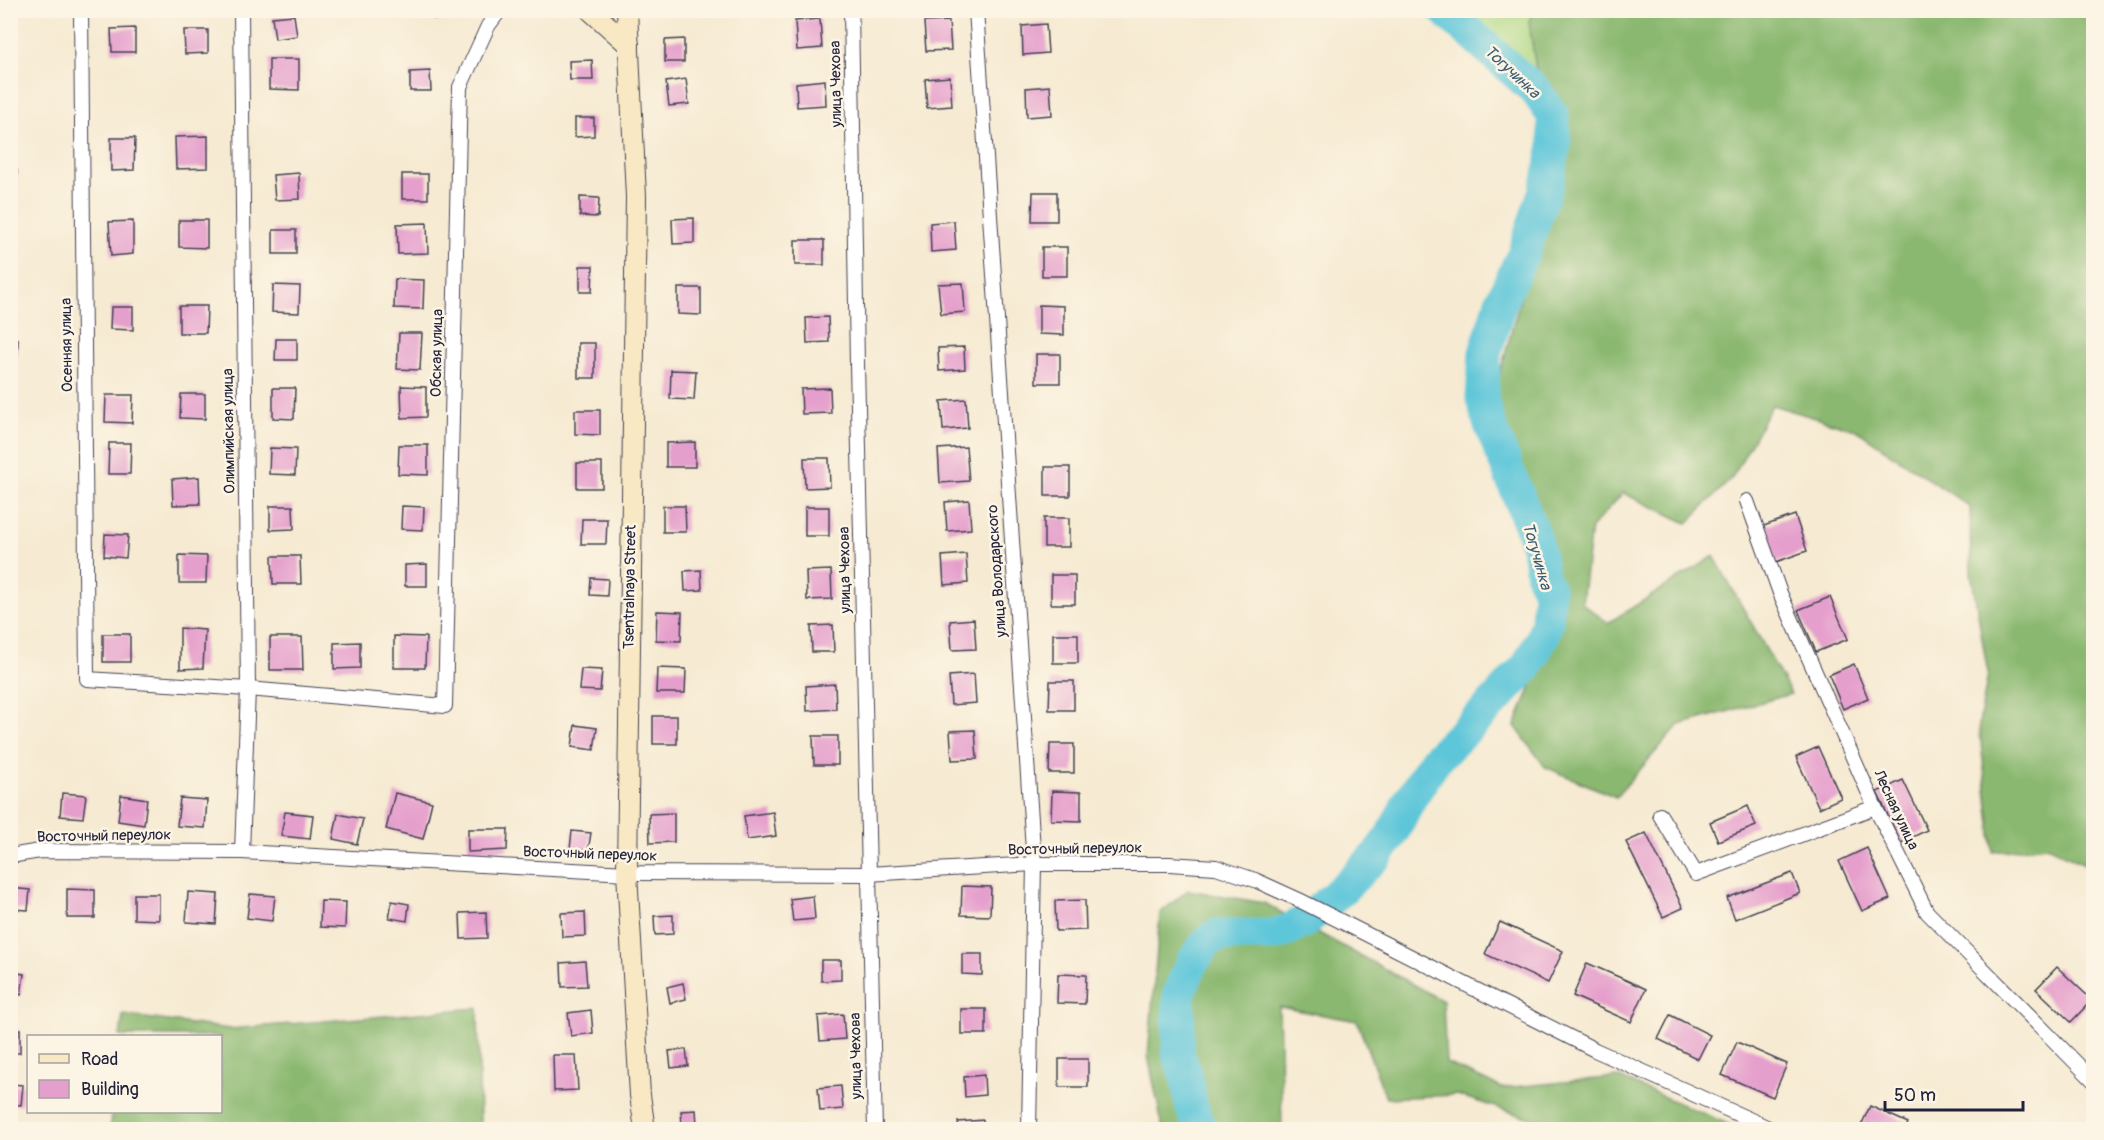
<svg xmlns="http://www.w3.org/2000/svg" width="2104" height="1140" viewBox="0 0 2104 1140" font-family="Pangolin,sans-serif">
	<rect width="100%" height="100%" fill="#fcf5e5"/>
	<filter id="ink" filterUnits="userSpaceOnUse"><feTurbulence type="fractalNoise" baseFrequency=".0167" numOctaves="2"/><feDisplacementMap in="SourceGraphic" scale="12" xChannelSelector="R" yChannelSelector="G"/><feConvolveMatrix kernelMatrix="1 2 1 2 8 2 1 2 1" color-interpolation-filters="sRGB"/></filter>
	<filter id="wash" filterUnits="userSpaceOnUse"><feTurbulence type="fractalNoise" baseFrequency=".008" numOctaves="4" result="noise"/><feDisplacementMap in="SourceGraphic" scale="24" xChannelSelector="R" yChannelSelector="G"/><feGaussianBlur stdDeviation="1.35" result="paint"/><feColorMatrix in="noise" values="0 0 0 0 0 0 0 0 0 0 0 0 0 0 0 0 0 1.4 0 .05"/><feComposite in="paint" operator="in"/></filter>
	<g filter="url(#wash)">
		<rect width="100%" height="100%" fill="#f6ead2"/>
		<polygon fill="#add782" stroke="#687c5e" stroke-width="1.5" points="1444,11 1534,11 1529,21 1536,69 1569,121 1553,116 1536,91"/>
		<g fill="#8ab870" stroke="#566d56" stroke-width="1.5">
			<polygon points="1534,11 2093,11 2093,868 2047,846 1993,852 1979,724 1988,674 1971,573 1970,507 1856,430 1772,405 1732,478 1687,523 1623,493 1591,528 1582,603 1608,623 1714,556 1791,694 1679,725 1616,797 1545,767 1515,726 1560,615 1523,477 1495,391 1569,121 1536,69 1529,21"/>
			<polygon points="1188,890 1264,903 1443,1001 1446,1063 1502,1088 1617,1077 1740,1129 1561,1129 1552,1125 1457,1095 1386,1098 1357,1021 1279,1007 1282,1129 1163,1129 1148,1056 1160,913"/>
			<polygon points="478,1008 480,1129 110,1129 112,1112 220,1112 220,1036 120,1036 123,1015 230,1029"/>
		</g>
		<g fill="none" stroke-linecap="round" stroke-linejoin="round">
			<polyline stroke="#5dc6d9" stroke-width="33" points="1201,1130 1192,1108 1186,1075 1178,1054 1179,992 1193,961 1207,942 1216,935 1273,935 1289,930 1305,921 1333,898 1376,856 1391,836 1410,799 1436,759 1494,702 1527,666 1542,638 1547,622 1549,591 1542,577 1539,554 1532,530 1489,422 1482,399 1485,353 1501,301 1524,252 1548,181 1555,145 1553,116 1536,91 1444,10"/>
		</g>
		<g id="blocks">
			<g fill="#e59fcc">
				<polygon points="414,10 438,10 435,19"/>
				<polygon points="294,15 297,36 275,39 272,17"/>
				<polygon points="820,19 822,48 797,50 795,21"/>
				<polygon points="949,21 951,50 926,51 924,22"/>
				<polygon points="1046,24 1048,53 1023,55 1022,26"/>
				<polygon points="135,28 135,52 112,52 111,29"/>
				<polygon points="184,30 208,30 208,53 185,54"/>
				<polygon points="684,39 684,62 665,62 665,40"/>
				<polygon points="269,59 299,59 299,90 269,89"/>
				<polygon points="592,60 593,80 570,80 569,61"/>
				<polygon points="430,71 431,91 410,91 410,72"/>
				<polygon points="950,77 952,106 927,108 925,79"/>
				<polygon points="686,79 689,104 669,106 666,82"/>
				<polygon points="825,80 826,105 797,107 796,83"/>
				<polygon points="1050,86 1052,115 1027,117 1026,88"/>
				<polygon points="10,104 13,104 14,135 10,135"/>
				<polygon points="575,118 594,118 594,136 575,137"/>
				<polygon points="208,136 208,168 176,169 175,137"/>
				<polygon points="111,138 135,138 134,170 111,171"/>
				<rect x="10" y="170" width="7" height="33"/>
				<polygon points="299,173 300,199 275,200 273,175"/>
				<rect x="402" y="174" width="26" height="25"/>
				<polygon points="1033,192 1057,192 1057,221 1032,221"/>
				<polygon points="580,197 599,198 598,217 580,216"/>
				<polygon points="694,218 694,243 673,244 672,219"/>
				<polygon points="179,220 207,220 207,248 179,247"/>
				<polygon points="133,221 133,254 111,256 109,222"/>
				<polygon points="954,221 956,250 931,252 930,223"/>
				<polygon points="10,222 14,222 14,251 10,252"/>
				<polygon points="427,223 428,253 398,254 397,224"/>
				<rect x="273" y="230" width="23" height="24"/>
				<rect x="795" y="240" width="29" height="25"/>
				<rect x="1042" y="247" width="25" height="29"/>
				<polygon points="580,266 593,266 592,292 580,292"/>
				<polygon points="395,279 424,280 423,309 394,308"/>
				<polygon points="963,283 965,312 941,314 938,284"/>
				<polygon points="273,285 300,286 299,313 272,312"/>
				<polygon points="678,288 701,288 701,315 678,314"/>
				<polygon points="1039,305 1064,306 1064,335 1039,334"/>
				<polygon points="179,306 207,306 206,333 179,333"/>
				<polygon points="111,307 133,307 133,330 110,329"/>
				<polygon points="828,317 829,342 807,343 806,318"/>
				<polygon points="399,333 422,333 420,370 397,369"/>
				<polygon points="10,338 18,339 17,360 10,360"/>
				<polygon points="276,339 297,339 297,360 275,360"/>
				<rect x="578" y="343" width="17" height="35"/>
				<polygon points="964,347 965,369 939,371 938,348"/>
				<rect x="1036" y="354" width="24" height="29"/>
				<polygon points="671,370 696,371 694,400 670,399"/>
				<polygon points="401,386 426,387 426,417 402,418"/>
				<polygon points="273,388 295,388 294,419 273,418"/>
				<polygon points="830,388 831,413 802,414 801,389"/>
				<polygon points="181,394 205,394 205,419 180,418"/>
				<polygon points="106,395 133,395 132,423 105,422"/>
				<polygon points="966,399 968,428 943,430 941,401"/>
				<polygon points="575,410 600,410 600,435 575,434"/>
				<polygon points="695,442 695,467 666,467 666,443"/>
				<polygon points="109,443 131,443 130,474 108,474"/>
				<polygon points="399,445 428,445 428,475 398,474"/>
				<polygon points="966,447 969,481 940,483 938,449"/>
				<polygon points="270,448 296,449 295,475 269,474"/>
				<rect x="10" y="452" width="4" height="23"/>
				<polygon points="804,458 829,458 830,487 805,488"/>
				<rect x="577" y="463" width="25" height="25"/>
				<rect x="1045" y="467" width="25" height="29"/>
				<polygon points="199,477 200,504 173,505 172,479"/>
				<polygon points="969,500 971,529 947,531 945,502"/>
				<polygon points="270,506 293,506 294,529 270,530"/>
				<polygon points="402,506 424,507 423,530 401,529"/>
				<polygon points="663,506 685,506 686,532 663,532"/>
				<rect x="805" y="507" width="24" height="29"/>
				<polygon points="1795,515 1807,551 1773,563 1761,527"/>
				<rect x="1044" y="518" width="25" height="29"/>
				<polygon points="582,519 607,519 606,544 581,544"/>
				<polygon points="105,534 128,535 126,558 104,556"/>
				<polygon points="966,554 968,583 944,585 942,556"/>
				<polygon points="179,555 207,556 206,583 179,583"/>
				<polygon points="272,556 300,556 301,584 273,584"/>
				<polygon points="427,564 427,586 405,586 405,565"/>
				<polygon points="701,570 702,590 685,591 684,571"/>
				<polygon points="831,570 832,599 807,600 806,571"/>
				<rect x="1051" y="575" width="24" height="29"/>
				<polygon points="591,578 608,579 607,596 590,595"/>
				<polygon points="1830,597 1848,639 1816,652 1798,610"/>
				<polygon points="657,611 682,612 681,641 656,640"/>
				<polygon points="974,619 976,649 952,650 950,621"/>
				<polygon points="833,625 834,652 812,652 811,626"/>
				<polygon points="180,628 205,630 203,668 180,669"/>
				<rect x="103" y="634" width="27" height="28"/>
				<rect x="1053" y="634" width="25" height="29"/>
				<polygon points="394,636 426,637 425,668 394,668"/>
				<polygon points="270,637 302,637 303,670 270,670"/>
				<polygon points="360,642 360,668 334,669 334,643"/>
				<polygon points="1854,664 1868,698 1843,709 1829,675"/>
				<polygon points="657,668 686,669 685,693 656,693"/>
				<polygon points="581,669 602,670 600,691 579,690"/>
				<polygon points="974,674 976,703 951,705 949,676"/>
				<polygon points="1050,681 1074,681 1074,710 1049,710"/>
				<polygon points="835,684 836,709 807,711 806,686"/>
				<rect x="653" y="716" width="24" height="28"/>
				<polygon points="575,725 597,728 594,750 572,747"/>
				<polygon points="975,730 977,759 952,760 950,731"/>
				<polygon points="813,736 838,736 838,765 814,765"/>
				<polygon points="1050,744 1074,744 1074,773 1049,773"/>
				<polygon points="1818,747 1841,798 1819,808 1796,757"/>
				<polygon points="1903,780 1927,830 1901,843 1877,792"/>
				<polygon points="1052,791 1081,792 1081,821 1051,820"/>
				<polygon points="62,793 86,795 83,818 60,816"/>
				<polygon points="395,793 432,802 423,839 386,829"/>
				<polygon points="121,795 147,799 144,825 118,821"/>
				<polygon points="180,798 207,800 205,828 177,826"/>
				<polygon points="1748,806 1756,826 1718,841 1710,822"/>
				<polygon points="285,812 313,815 310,839 281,836"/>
				<polygon points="773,812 776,836 747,840 744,816"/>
				<polygon points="674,813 674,842 650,843 649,814"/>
				<polygon points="338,814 363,819 357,844 333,839"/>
				<polygon points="468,829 508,829 507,850 468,852"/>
				<polygon points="572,831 591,833 588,851 570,849"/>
				<polygon points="1646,833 1683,908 1663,917 1626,842"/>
				<polygon points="1867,848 1890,899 1862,911 1839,861"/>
				<polygon points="1792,873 1800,893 1735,919 1727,898"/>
				<polygon points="962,886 991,887 990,916 961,915"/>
				<polygon points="10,888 30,890 28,910 10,909"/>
				<polygon points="67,889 95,890 95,918 67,918"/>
				<polygon points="188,892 218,894 216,924 186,922"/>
				<polygon points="134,894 159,894 159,920 134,919"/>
				<polygon points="250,894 275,896 272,921 247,918"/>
				<polygon points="813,896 815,919 793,921 790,899"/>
				<polygon points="1085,900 1086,930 1056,931 1055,901"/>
				<polygon points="321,901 346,902 345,928 320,927"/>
				<polygon points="392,901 409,904 407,921 389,918"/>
				<polygon points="486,912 487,938 461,939 460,913"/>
				<polygon points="585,912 586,936 562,937 561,913"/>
				<polygon points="673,915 673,934 655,935 654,916"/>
				<polygon points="1500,922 1563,951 1548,983 1485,954"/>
				<polygon points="962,954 982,954 982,975 962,974"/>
				<polygon points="821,960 841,960 841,980 821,981"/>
				<polygon points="585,961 587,986 562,987 561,963"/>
				<polygon points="1587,963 1646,989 1631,1022 1573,996"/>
				<polygon points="2057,967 2092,1000 2071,1022 2036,989"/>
				<polygon points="10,972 24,974 21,995 10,994"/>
				<polygon points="1058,974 1086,975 1085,1004 1057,1003"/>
				<polygon points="683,983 686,999 670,1003 667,987"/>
				<rect x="961" y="1009" width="25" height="25"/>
				<polygon points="591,1010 593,1033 571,1036 568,1013"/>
				<polygon points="843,1014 845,1039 820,1041 818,1016"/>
				<polygon points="1670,1015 1710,1035 1698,1059 1658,1039"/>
				<rect x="10" y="1029" width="10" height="24"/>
				<polygon points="1737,1042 1787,1064 1773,1097 1722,1075"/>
				<polygon points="686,1049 688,1066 671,1068 669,1051"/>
				<polygon points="553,1055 576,1055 578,1090 554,1091"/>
				<rect x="1059" y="1059" width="29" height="28"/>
				<polygon points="984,1075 985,1095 965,1097 964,1077"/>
				<polygon points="10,1084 23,1085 21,1105 10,1104"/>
				<polygon points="841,1086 843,1109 820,1111 818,1088"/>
				<polygon points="1870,1106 1908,1123 1905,1130 1859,1130"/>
				<polygon points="696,1110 697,1125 682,1126 681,1111"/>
				<polygon points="983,1120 983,1130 959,1130 958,1122"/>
			</g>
		</g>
	</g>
	<g filter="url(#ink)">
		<use href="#blocks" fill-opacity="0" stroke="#424052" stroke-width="1.5"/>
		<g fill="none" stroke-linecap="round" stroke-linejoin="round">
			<defs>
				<g id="street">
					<polyline points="81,10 87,679 248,689 445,706 460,87 488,26 500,10"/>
					<polyline points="241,10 248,689 242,852"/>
					<polyline points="851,10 857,364 875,1130"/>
					<polyline points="976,10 1034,864 1029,1130"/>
					<polyline points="1747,501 1780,593 1875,807 1927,912 2094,1081"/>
					<polyline points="1660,815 1696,874 1875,807"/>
					<polyline points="10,856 40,851 242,852 627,873 868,874 1034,864 1169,864 1216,867 1255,880 1299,900 1595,1050 1773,1130"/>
				</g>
				<g id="secondary">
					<polyline points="590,10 629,45"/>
					<polyline points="627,10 636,197 627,873 640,1095 645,1130"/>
				</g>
			</defs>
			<use href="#street" stroke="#424052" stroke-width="16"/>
			<use href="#secondary" stroke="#424052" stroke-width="22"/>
			<use href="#street" stroke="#fff" stroke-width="14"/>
			<use href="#secondary" stroke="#f8e8c3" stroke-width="20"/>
		</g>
	</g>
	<g text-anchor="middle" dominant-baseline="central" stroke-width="5" stroke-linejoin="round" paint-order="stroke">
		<g font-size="15" fill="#22223b" stroke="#fcf5e5">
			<text transform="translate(836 84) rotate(-91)">улица Чехова</text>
			<text transform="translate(67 345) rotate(-91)">Осенняя улица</text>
			<text transform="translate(437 353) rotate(-89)">Обская улица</text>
			<text transform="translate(229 431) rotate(-91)">Олимпийская улица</text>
			<text transform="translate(845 570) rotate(-91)">улица Чехова</text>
			<text transform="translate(997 571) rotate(-94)">улица Володарского</text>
			<text transform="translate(630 587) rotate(-89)">Tsentralnaya Street</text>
			<text transform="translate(1896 810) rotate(65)">Лесная улица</text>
			<text transform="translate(104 836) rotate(-1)">Восточный переулок</text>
			<text transform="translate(1075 849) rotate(-1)">Восточный переулок</text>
			<text transform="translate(590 854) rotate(2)">Восточный переулок</text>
			<text transform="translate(856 1056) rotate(-91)">улица Чехова</text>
		</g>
		<g font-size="16" font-style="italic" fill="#375b72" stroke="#fcf5e5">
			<text transform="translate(1512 72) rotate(43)">Тогучинка</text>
			<text transform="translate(1537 556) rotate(74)">Тогучинка</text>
		</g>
	</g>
	<rect width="2104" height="1140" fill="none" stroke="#fcf5e5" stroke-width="36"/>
	<rect x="27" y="1035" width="195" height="78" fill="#fcf5e5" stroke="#a5a1a1" stroke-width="1.5"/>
	<rect x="39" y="1054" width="30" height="9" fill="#f8e8c3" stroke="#a5a1a1" stroke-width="1.5"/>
	<text x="81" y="1065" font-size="18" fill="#22223b">Road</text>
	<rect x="39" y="1080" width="30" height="18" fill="#e59fcc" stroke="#a5a1a1" stroke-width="1.5"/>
	<text x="81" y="1095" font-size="18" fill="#22223b">Building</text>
	<path d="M1885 1101v9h138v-9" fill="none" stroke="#22223b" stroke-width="3"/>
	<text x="1894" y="1101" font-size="18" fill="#22223b" stroke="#fcf5e5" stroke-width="4.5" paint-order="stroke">50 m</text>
</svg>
